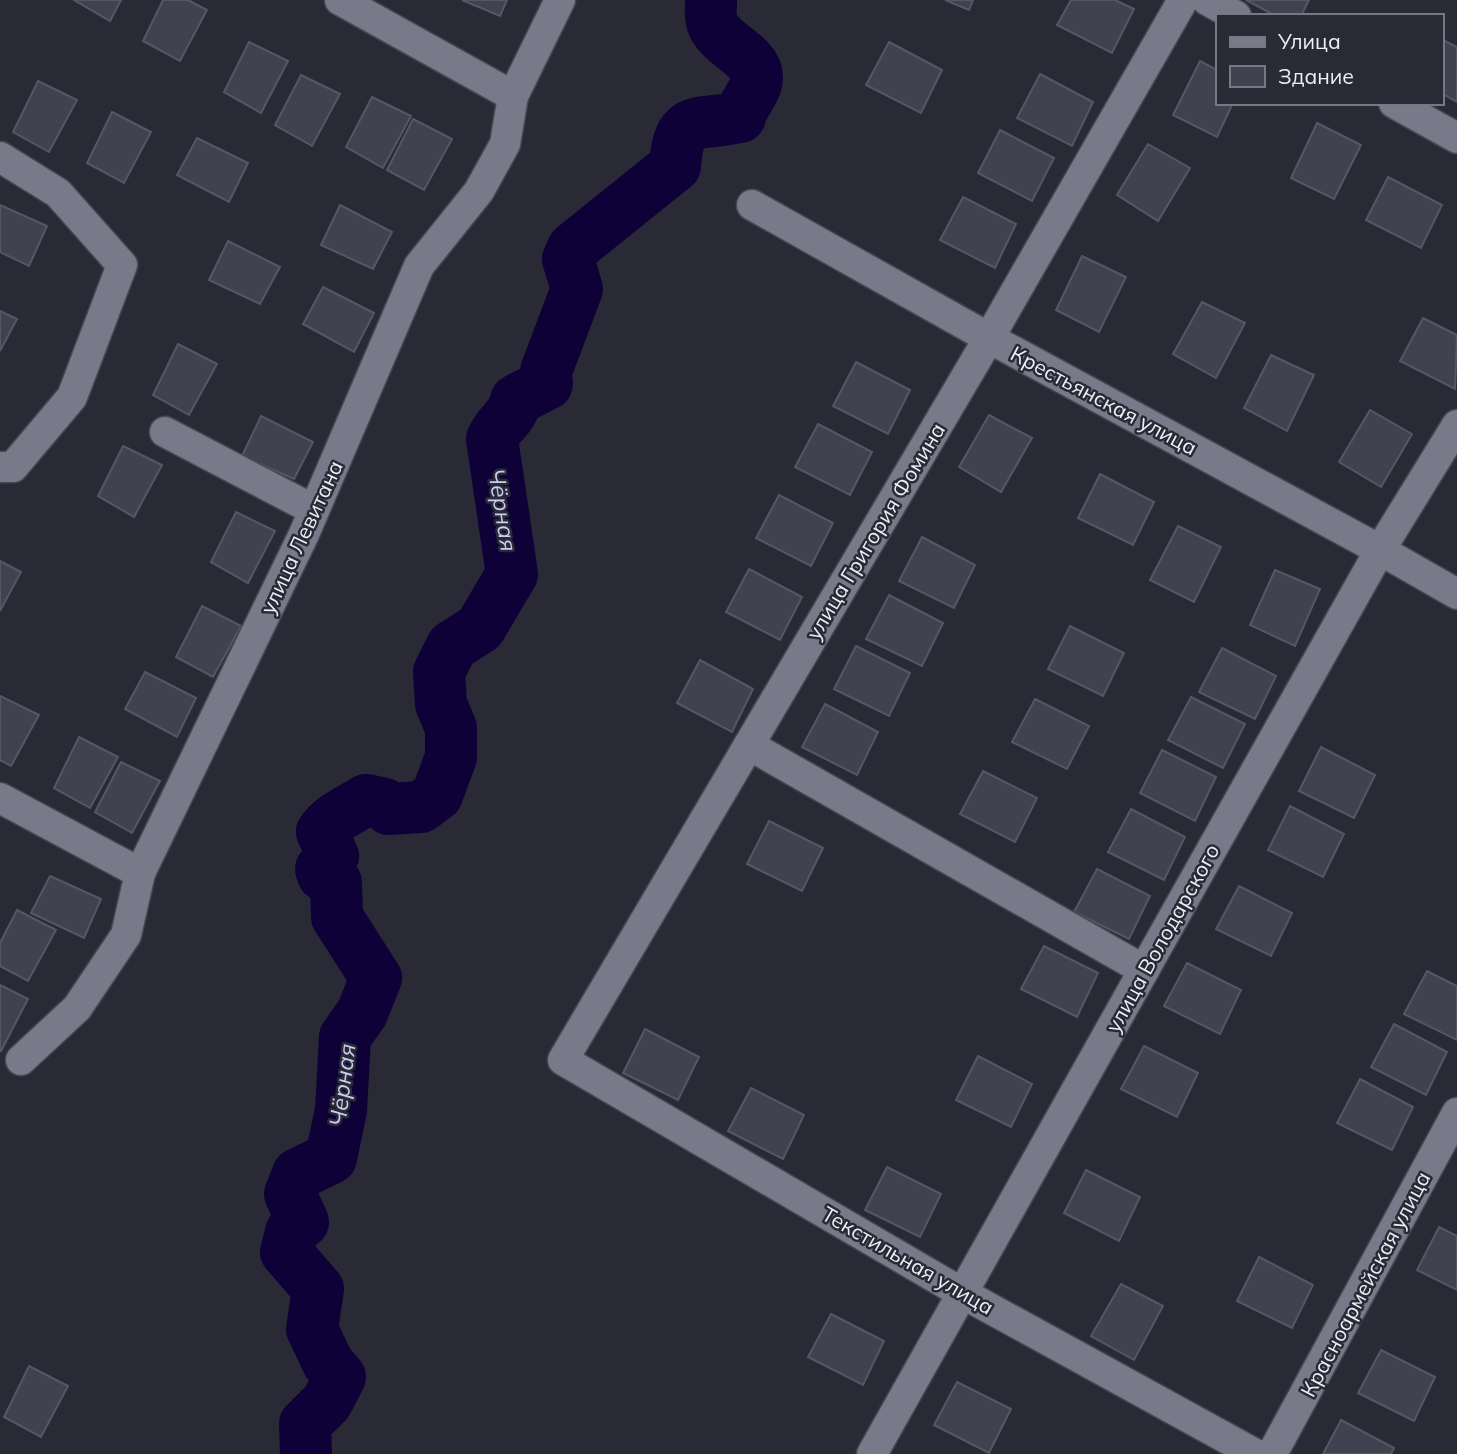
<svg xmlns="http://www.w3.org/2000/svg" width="1457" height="1454" viewBox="0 0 1457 1454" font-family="Mulish,sans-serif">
	<rect width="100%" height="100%" fill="#292a36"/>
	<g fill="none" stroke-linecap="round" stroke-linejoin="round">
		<path stroke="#0e0137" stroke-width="52" d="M306,1454l-1,-30 22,-22 13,-25 -12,-14 -16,-34 6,-40 -32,-37 5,-20 12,-10 -13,-28 8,-20 33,-16 10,-48 4,-73 17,-24 14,-35 -39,-61 -1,-34 -13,-8 -2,-6 6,-3 6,-10 -11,-24c10,-15 28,-22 44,-32l18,4 5,5 32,-2 16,-12 14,-38v-29l-10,-24 -2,-32 13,-26 28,-18 32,-54 -20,-135c8,-18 20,-20 24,-39l31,-16 -1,-13 31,-82 -9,-30 5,-11 102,-82c4,-55 22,-39 65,-49 3,-14 17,-26 17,-40 0,-22 -38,-32 -45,-55 -2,-6 -1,-15 -1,-22"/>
	</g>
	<g fill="#414250" stroke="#565765" stroke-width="2">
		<polygon points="74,0 121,0 110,21"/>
		<polygon points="163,0 188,0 207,10 180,61 143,41"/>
		<polygon points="462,0 507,0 500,16"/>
		<polygon points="945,0 973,0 969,10"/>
		<polygon points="1071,0 1115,0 1134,9 1112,53 1057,25"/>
		<polygon points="1246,0 1309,0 1301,16 1276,16"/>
		<polygon points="1441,39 1457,47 1457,102 1441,93"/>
		<polygon points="249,42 288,61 261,113 224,92"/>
		<polygon points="889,42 942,70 921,113 866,85"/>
		<polygon points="1200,61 1217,70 1217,103 1233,103 1217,137 1173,115"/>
		<polygon points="1040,74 1093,102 1072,146 1017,118"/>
		<polygon points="301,75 340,94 312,146 275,125"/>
		<polygon points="38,81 77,100 49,152 13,132"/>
		<polygon points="372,97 411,116 383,168 346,147"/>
		<polygon points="112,112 151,132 124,183 87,163"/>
		<polygon points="413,119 452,139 424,190 387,170"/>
		<polygon points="1317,123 1361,145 1334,199 1291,178"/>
		<polygon points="1000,130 1054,158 1032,201 978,173"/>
		<polygon points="197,138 248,163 229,202 177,175"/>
		<polygon points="1148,144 1190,168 1158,221 1117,195"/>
		<polygon points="1388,177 1442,205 1421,248 1366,220"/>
		<polygon points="963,197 1016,224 995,268 940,240"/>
		<polygon points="0,205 47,226 29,266 0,252"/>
		<polygon points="340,205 392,232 373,269 321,245"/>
		<polygon points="228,241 280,267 260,304 209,280"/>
		<polygon points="1082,256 1126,277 1099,332 1056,310"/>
		<polygon points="323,287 374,313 354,352 303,324"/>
		<polygon points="1202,302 1245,323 1216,378 1173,354"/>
		<polygon points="0,311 17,319 0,351"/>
		<polygon points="1423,318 1457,335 1455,389 1400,361"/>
		<polygon points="178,344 217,364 189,415 153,395"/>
		<polygon points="1271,355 1314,375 1287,431 1244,408"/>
		<polygon points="856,362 910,390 888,434 833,406"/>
		<polygon points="1370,410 1412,434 1381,487 1339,462"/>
		<polygon points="989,415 1032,438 1001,492 959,467"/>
		<polygon points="261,416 313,442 294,479 242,456"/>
		<polygon points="818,424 872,452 850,495 795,467"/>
		<polygon points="123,446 162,465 134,517 98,496"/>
		<polygon points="1100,474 1154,502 1133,545 1078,518"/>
		<polygon points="779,495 833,523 811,566 756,538"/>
		<polygon points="236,512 275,531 248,583 211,562"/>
		<polygon points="1178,526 1221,547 1194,602 1150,580"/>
		<polygon points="922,537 975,565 954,608 899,581"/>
		<polygon points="0,561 21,572 0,611"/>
		<polygon points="749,569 802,597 780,640 726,612"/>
		<polygon points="1275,570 1320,589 1295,646 1250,625"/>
		<polygon points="889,595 943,623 922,666 866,639"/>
		<polygon points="202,606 241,626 213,677 176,657"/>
		<polygon points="1070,626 1124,653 1103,696 1048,669"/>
		<polygon points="856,646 910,673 889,716 834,689"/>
		<polygon points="1222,648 1276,676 1255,719 1199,692"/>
		<polygon points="700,660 753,689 732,732 677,703"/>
		<polygon points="145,672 196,698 177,737 125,709"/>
		<polygon points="0,696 39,715 11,766 0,760"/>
		<polygon points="1191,697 1245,724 1223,768 1168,740"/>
		<polygon points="1035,699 1089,726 1067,769 1012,742"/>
		<polygon points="825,704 878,732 857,775 802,747"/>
		<polygon points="79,737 118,757 90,808 54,788"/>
		<polygon points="1321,747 1375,775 1354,818 1299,791"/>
		<polygon points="1162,750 1216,777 1195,821 1140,793"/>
		<polygon points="121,762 160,781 132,833 95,812"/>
		<polygon points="983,771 1037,798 1015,842 960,814"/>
		<polygon points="1290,806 1344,834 1323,877 1268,850"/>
		<polygon points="1131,809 1185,837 1164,880 1108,852"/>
		<polygon points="769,821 823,848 802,891 747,864"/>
		<polygon points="1097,869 1150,896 1129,939 1074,912"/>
		<polygon points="50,876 101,899 84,938 31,913"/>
		<polygon points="1239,886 1292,913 1271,956 1216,929"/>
		<polygon points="17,910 56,930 28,981 0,966 0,943"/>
		<polygon points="1044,946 1098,973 1077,1017 1021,989"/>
		<polygon points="1187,963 1241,990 1220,1034 1164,1006"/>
		<polygon points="1427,971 1457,986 1457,1040 1404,1014"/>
		<polygon points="0,985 28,999 1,1051 0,1050"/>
		<polygon points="1394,1024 1447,1052 1426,1095 1371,1067"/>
		<polygon points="645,1029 699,1057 678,1100 623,1073"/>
		<polygon points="1144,1046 1198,1073 1177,1117 1121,1089"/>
		<polygon points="978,1056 1032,1084 1011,1127 956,1100"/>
		<polygon points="1360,1079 1413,1107 1392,1150 1337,1123"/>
		<polygon points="751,1088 804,1115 783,1159 728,1131"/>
		<polygon points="887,1167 941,1194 920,1237 865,1210"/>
		<polygon points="1086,1170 1140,1197 1119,1241 1064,1213"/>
		<polygon points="1439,1227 1457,1236 1457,1290 1417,1270"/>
		<polygon points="1259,1257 1313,1285 1292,1328 1237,1301"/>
		<polygon points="1121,1284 1163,1306 1134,1360 1091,1336"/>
		<polygon points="831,1314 884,1341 863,1385 808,1357"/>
		<polygon points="1381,1350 1435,1377 1414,1421 1358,1393"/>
		<polygon points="29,1366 68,1386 41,1437 4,1417"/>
		<polygon points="957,1382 1011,1409 989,1453 934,1425"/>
		<polygon points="1341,1420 1394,1448 1391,1454 1323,1454"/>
	</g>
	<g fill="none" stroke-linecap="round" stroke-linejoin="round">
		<defs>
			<g id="minor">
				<polyline points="340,0 513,96"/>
				<polyline points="1183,0 989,338 563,1060 962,1293 1255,1454"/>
				<polyline points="1207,0 1236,16"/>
				<polyline points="1394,103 1457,138"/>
				<polyline points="0,157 58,193 122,265 72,397 13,467 0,467"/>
				<polyline points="752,205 989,338 1380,550 1457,594"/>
				<polyline points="165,432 314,510"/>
				<polyline points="749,745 1144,970"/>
				<polyline points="0,798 140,873"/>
				<polyline points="21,1060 77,1008 126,935 140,873 304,534 419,266 479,191 505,144 513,96 560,0"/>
				<polyline points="872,1454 1380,550 1457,425"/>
				<polyline points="1272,1454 1457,1113"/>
			</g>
		</defs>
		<use href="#minor" stroke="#474752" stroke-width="33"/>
		<use href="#minor" stroke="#797a89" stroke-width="30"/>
	</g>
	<g text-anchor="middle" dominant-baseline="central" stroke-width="5" stroke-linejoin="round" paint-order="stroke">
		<g font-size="21" fill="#edeef6" stroke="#292a36">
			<text transform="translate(1104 400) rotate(28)">Крестьянская улица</text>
			<text transform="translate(875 531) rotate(-59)">улица Григория Фомина</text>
			<text transform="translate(301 537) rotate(-65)">улица Левитана</text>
			<text transform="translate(1162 938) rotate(-61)">улица Володарского</text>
			<text transform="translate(908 1260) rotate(30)">Текстильная улица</text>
			<text transform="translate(1365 1284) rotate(-62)">Красноармейская улица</text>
		</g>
		<g font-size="23" font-style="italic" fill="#caccf1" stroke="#292a36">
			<text transform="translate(503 510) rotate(81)">Чёрная</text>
			<text transform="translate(342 1085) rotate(-83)">Чёрная</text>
		</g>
	</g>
	<rect x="1216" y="14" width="228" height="91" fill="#292a36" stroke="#777883" stroke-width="2"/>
	<rect x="1230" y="37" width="35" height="10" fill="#797a89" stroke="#777883" stroke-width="2"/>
	<text x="1278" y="49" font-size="21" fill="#edeef6">Улица</text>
	<rect x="1230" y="66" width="35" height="21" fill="#414250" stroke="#777883" stroke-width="2"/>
	<text x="1278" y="84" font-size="21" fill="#edeef6">Здание</text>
</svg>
